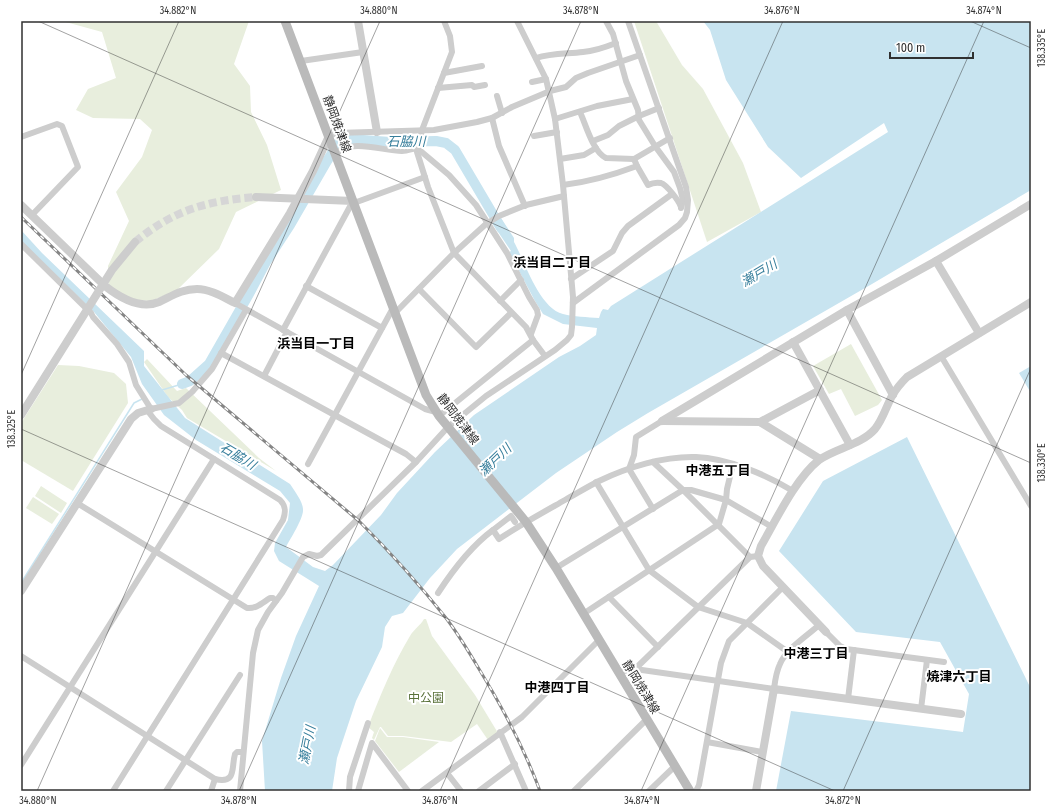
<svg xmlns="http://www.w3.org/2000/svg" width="1052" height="812" viewBox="0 0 1052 812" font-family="'Fira Sans Condensed','Noto Sans JP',sans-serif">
	<rect width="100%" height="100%" fill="#fff"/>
	<g fill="#e8eedd">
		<polygon points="62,21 249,21 234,64 250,86 251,112 267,145 281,190 236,212 219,249 177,290 151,301 135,300 122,296 109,285 108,266 129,221 116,192 142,157 152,130 140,119 93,118 76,110 88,89 116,78 102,32"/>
		<polygon points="634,21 656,21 682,65 703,89 743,163 761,212 707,242"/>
		<polygon points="851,344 882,400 878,405 855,416 841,389 829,394 813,366"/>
		<polygon points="147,359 177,391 186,388 259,458 276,471 187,418 182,410 168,397 144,362"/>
		<polygon points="58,365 79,366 114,373 126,384 128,403 73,491 21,460 21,423"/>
		<polygon points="41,486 67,503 61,513 35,496"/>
		<polygon points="33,497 59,514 52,524 26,508"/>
		<path d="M424,619h2l6,17 43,59 23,38 -10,7 -11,-16 -26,18 -48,-6h-15l-7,-9h-1l-6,13 -2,-2 2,-6 -6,-5c12,-31 25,-63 42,-91 4,-7 10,-10 14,-17z"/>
		<polygon points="380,728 387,737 403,737 439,742 399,772 375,741"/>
	</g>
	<g fill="#c8e4f0">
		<path d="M703,21h328v169l-159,94 -224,129 -31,19 -61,41 -99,76 -27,29 -27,35 -11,3 -7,11 -3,20 -26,54 -19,57 -5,33h-67l-3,-50 19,-63 15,-42 23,-50 -40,-25 -5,-10 1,-8 13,-23 2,-17 -10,-12 -84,-51 -32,-25 -22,-31 -11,-27 -37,-45 -73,-71v-11l21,23 102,98v15l41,52 105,66c4,6 13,18 13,25 1,9 -13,30 -17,38l27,20 12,4 8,-6 48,-50 16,-22 38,-41 39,-37 85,-58 21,-11 16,-11 1,-7 -34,-4 -20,-10 -8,-13 -26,-49 2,-1 -19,-28 9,-5 13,20v4c11,20 25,66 49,72 11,3 24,3 36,4l2,-6 2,-3 5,1 3,-4 277,-174 -4,-9 -83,55 -33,-31 -42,-67 -16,-50z"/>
		<polygon points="1031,366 1031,393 1019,373"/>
		<polygon points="907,437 1031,689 1031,791 776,791 791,711 963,732 969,694 940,642 856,632 779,551 823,481"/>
	</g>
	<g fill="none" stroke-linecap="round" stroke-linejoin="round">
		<g stroke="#c8e4f0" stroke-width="1.5">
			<polyline points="162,390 182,384"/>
			<polyline points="21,583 134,403 142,399"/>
		</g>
		<polyline stroke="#c8e4f0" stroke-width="10" points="182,384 190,381 209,364 249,294 266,262 290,225 327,161 339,142 350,139 390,142 436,141 446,143 455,150 501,228"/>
		<path stroke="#d6d6d6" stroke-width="8" stroke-dasharray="8 4" stroke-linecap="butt" d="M135,242c39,-32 71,-41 121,-45"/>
		<g stroke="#cdcdcd" stroke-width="6">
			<polyline points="444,21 450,36 452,52 422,130 417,152 428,187 454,253 526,327 533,340 545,356"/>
			<polyline points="606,21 613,34 626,81 638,110 639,120 655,146 674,172 680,188 683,200 681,208"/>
			<path d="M536,58c16,-5 31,-4 47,-6 12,-1 23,-5 33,-9"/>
			<polyline points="301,61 363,52"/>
			<polyline points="444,73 482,66"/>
			<polyline points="532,82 546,79"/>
			<polyline points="438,88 472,85 474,87 485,85"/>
			<polyline points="497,96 502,113"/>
			<path d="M580,112c6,13 13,40 26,46l28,1 36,-21"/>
			<polyline points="492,118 499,146 525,206"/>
			<polyline points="555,119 597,106 633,99"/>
			<polyline points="329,136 337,133 434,130 477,122 492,118 512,107 550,91 566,87 576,78 588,73 640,55"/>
			<polyline points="534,136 557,132"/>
			<polyline points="21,137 57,124 62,126 78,167 32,215"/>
			<polyline points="593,141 608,135 619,126 639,116 659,108"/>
			<polyline points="417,148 449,175 476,205 507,253 529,297 537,310 538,315 531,334"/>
			<path d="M336,154c16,-16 46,-3 66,-3 5,0 10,-2 15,-3"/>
			<polyline points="560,159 584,155 596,148"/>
			<path d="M637,166l11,19c4,-2 8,-3 13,-2 6,2 18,18 20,24"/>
			<path d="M563,185c26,-3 50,-10 74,-19l-3,-7"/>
			<polyline points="354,203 425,177"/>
			<polyline points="21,244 91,313 93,317 117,344 129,362 136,385 151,409 179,403 192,392 212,369 246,310"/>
			<polyline points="571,279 613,251 622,233 628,226 672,194"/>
			<polyline points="306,286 382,328"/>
			<polyline points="419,289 476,347 511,313"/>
			<polyline points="500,301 521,280"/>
			<polyline points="235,303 425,409 436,412"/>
			<polyline points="573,303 679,225 685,218 687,212 688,200 686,187 628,21"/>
			<polyline points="395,313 454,253 486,224 499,216 526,205 564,196"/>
			<polyline points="283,330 353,201"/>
			<polyline points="221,353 406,454 416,462"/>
			<polyline points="941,356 1031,506"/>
			<polyline points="264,376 287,332"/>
			<polyline points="439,416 533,340"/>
			<polyline points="653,462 683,490 750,557"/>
			<polyline points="308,464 393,308"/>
			<polyline points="596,482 649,570 698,607 747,623 788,652"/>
			<path d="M77,503l170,105c9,1 15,-5 23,-10h3l3,3"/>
			<polyline points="653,509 629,469 634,455 636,437 662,421"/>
			<polyline points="493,530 511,516 515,522"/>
			<polyline points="556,568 683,490 691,490 726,500 772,527"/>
			<path d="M438,593c15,-23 32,-46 55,-63l6,9c21,-14 43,-26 66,-39 11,-6 22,-13 34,-19 29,-14 65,-25 97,-24 31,1 71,18 97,34"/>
			<polyline points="609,597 658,647"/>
			<polyline points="583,614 719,524 726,500 727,489 733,464"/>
			<polyline points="826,632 840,646 846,649 944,662"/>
			<path d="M21,656l194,123c22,5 16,-11 20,-25l2,-2h6"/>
			<polyline points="635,669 750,557 758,556"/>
			<path d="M618,672l17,-3 139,20c1,-8 2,-17 6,-25 6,-15 27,-28 39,-39"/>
			<polyline points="848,699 854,650"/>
			<polyline points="921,709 927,660"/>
			<polyline points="500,732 526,791"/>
			<polyline points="707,742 762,752"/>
			<polyline points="21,765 214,459"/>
			<polyline points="447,773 461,791"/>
			<path d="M113,791l170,-271c3,-8 3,-14 -3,-20l-119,-74 -7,-7 -7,-9"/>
			<polyline points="166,791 240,675"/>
			<polyline points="211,791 215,779"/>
			<polyline points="240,791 253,653 258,630 268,612 282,593 303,557 309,554 317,556 321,555 416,462 448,427 486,396 555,350 567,340 571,335 572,327 573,297 563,185 555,119 546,79 517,21"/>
			<polyline points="349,791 350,777 368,723"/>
			<polyline points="358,791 372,743 408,791"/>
			<polyline points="422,791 522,717 599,640"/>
			<polyline points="479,791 515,764"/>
			<polyline points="574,791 647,719"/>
			<polyline points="649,791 675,766"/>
			<polyline points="696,791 699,785 721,663 729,641 783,587"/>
		</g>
		<g stroke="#cdcdcd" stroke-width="8">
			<polyline points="358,21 377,132"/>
			<polyline points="256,197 353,201"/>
			<path d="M21,205l84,81c14,11 35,24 54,16 13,-6 23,-13 38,-13 13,0 26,8 38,14l55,-90 23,-42 16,-35"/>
			<polyline points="936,261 979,333"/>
			<polyline points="847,310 893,395"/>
			<polyline points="793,342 850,445"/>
			<polyline points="662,421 847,310 936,261 1031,204"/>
			<polyline points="663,421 760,422 820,459"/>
			<polyline points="760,422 820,390"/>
			<polyline points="21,591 131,419 138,413 151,409"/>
			<path d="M826,632l-63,-66 -5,-10 3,-10c15,-26 35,-68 58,-86 17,-12 42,-15 56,-31 8,-10 11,-22 17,-33 4,-7 9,-13 15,-19l124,-75"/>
			<polyline points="756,791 774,689 961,714"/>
		</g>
		<polyline stroke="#bababa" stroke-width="9" points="285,21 426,395 439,416 526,522 556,568 690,791"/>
		<defs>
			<path id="rail" d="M21,217l165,158 173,146c31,31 60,63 87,97 12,16 23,34 33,51 24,39 45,79 61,122"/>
		</defs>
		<use href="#rail" stroke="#858585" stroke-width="3"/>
		<use href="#rail" stroke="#fff" stroke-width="1.5" stroke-dasharray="4.5" stroke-linecap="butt"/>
		<polyline stroke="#cdcdcd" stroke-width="8" points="21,415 112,270 135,242"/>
	</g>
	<path fill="none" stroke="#303030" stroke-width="1" stroke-opacity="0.45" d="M38,21l993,442M970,21l61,27M21,375l158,-354M21,429l814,362M37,791l343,-770M239,791l342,-770M440,791l343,-770M641,791l343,-770M843,791l188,-423"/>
	<g text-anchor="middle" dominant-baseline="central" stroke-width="4" stroke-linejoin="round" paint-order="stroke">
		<g font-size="12" fill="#303030" stroke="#fff">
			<text transform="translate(337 124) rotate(70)">静岡焼津線</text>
			<text transform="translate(458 419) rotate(53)">静岡焼津線</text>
			<text transform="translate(641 687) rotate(59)">静岡焼津線</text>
		</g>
		<g font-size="12" fill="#597139" stroke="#fff">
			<text x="426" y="698">中公園</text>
		</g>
		<g font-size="13" font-style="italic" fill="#367e9b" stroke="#fff">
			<text x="406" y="141">石脇川</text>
			<text transform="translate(759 273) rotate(-31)">瀬戸川</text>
			<text transform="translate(238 456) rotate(31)">石脇川</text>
			<text transform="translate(495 460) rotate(-44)">瀬戸川</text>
			<text transform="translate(307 745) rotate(-79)">瀬戸川</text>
		</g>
		<g font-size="13" font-weight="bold" fill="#000" stroke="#fff">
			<text x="552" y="262">浜当目二丁目</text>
			<text x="316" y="343">浜当目一丁目</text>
			<text x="718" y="470">中港五丁目</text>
			<text x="816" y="653">中港三丁目</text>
			<text x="959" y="676">焼津六丁目</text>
			<text x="557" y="687">中港四丁目</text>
		</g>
	</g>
	<rect width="1052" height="812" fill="none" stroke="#ffffff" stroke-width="44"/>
	<path d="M890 52v6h83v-6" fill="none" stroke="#303030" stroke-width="2"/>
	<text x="896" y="52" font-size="12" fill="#303030" stroke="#ffffff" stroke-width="3" paint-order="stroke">100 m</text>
	<rect x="22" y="22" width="1008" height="768" fill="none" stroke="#303030" stroke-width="1.5"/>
	<g font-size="10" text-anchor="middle" fill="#303030">
		<text x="178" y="14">34.882°N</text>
		<text x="379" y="14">34.880°N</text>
		<text x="581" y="14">34.878°N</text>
		<text x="782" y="14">34.876°N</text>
		<text x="984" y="14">34.874°N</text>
		<text transform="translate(1041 48) rotate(-90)" y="4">138.335°E</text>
		<text transform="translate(11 429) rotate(-90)" y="4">138.325°E</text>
		<text transform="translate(1041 463) rotate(-90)" y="4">138.330°E</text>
		<text x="38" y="804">34.880°N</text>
		<text x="239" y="804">34.878°N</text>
		<text x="440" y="804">34.876°N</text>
		<text x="642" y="804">34.874°N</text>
		<text x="843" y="804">34.872°N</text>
	</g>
</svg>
